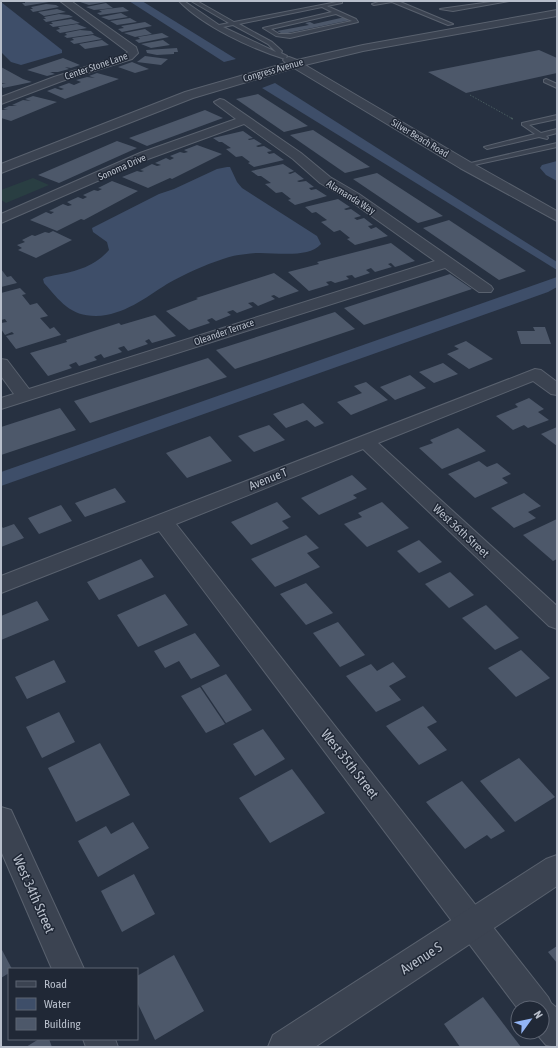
<svg xmlns="http://www.w3.org/2000/svg" width="558" height="1048" viewBox="0 0 558 1048" font-family="'Asap Condensed',sans-serif">
	<rect width="100%" height="100%" fill="#273141"/>
	<polygon fill="#293e42" points="33,178 49,185 6,203 1,200 1,190"/>
	<g fill="#3e4e69">
		<polygon points="129,1 142,1 236,59 224,62"/>
		<polygon points="1,2 62,50 62,53 21,65 11,62 1,52"/>
		<polygon points="275,83 557,262 557,270 262,88"/>
		<polygon points="557,161 557,181 546,175 540,168 542,165"/>
		<path d="M227,167h3l7,15 5,6 75,48 4,8c-13,15 -47,8 -65,9 -11,1 -23,2 -33,6 -19,6 -38,15 -56,25 -22,14 -43,31 -71,32 -26,0 -36,-15 -52,-33l-1,-4 3,-2c25,-5 45,-7 63,-27l-2,-8 -14,-10 -1,-4 67,-34 15,-5 43,-20z"/>
		<polygon points="557,277 557,287 548,292 1,486 1,472"/>
	</g>
	<g fill="#4d586a">
		<polygon points="25,1 49,1 49,2 25,6 22,3 25,3"/>
		<polygon points="105,1 107,2 89,5 80,2"/>
		<polygon points="106,3 113,8 94,10 86,7"/>
		<polygon points="46,4 56,5 59,7 33,12 30,9 33,9 31,7"/>
		<polygon points="123,7 129,11 100,15 97,13 102,12 99,10"/>
		<polygon points="57,9 66,12 44,16 38,12"/>
		<polygon points="121,13 128,17 109,20 101,17"/>
		<polygon points="59,14 69,15 73,17 46,22 43,19 46,19 44,17"/>
		<polygon points="345,17 351,20 283,34 277,31 309,25 305,23 310,22 314,24"/>
		<polygon points="130,18 137,22 117,25 110,21"/>
		<polygon points="71,19 80,23 53,27 49,24 53,24 51,22"/>
		<polygon points="145,22 152,26 122,32 118,29 124,28 121,26"/>
		<polygon points="77,24 87,28 60,33 56,30 60,29 58,27"/>
		<polygon points="145,29 152,34 135,37 124,33"/>
		<polygon points="80,30 91,31 94,34 67,38 64,36 67,35 65,33"/>
		<polygon points="162,33 169,37 139,43 135,40 140,39 138,37"/>
		<polygon points="93,35 102,39 74,44 70,41 74,40 72,38"/>
		<polygon points="102,40 109,45 85,49 79,44"/>
		<polygon points="163,40 170,45 151,48 141,44"/>
		<polygon points="177,48 178,52 174,52 174,54 157,55 147,53 146,50"/>
		<polygon points="539,50 557,58 557,73 466,93 428,72"/>
		<polygon points="145,56 168,59 161,65 137,62"/>
		<polygon points="63,58 80,65 71,68 65,67 69,69 58,72 50,72 55,74 47,76 27,70"/>
		<polygon points="132,62 149,69 135,73 118,67"/>
		<polygon points="1,67 23,79 32,82 3,88 1,84 6,83 1,83"/>
		<polygon points="97,73 119,79 65,99 47,91 55,88 61,90 64,89 58,87 69,83 74,85 81,82 76,80 87,77 95,78 89,76"/>
		<polygon points="258,94 308,126 284,132 236,99"/>
		<polygon points="33,96 57,102 11,121 1,118 1,110 8,110 3,109 9,106 17,106 12,105 23,100 31,101 25,99"/>
		<polygon points="205,110 223,118 147,146 129,138"/>
		<polygon points="313,130 370,167 345,173 290,135"/>
		<polygon points="243,131 253,138 248,139 249,140 254,139 262,144 256,146 258,147 264,146 272,151 267,152 269,154 274,153 284,160 254,167 248,163 250,162 242,156 236,157 226,149 231,148 222,142 219,142 213,138"/>
		<polygon points="117,141 137,148 59,183 38,175"/>
		<polygon points="197,145 222,154 172,179 170,178 148,188 122,177 137,171 141,172 144,171 140,170 152,164 157,166 161,165 155,163 166,158 170,160 174,158 170,156 180,152 184,153 188,152 184,150"/>
		<polygon points="283,164 294,171 288,173 290,174 295,172 304,179 297,181 299,182 306,181 314,187 309,188 311,190 316,189 327,196 295,205 288,200 291,199 282,192 276,193 265,184 271,183 261,176 258,176 251,171"/>
		<polygon points="377,173 443,216 418,223 353,179"/>
		<polygon points="112,181 138,191 84,220 81,219 57,231 30,220 46,212 51,214 54,212 49,211 63,204 68,206 72,205 67,202 78,197 83,199 87,197 83,195 94,190 98,191 102,189 98,188"/>
		<polygon points="338,199 350,207 344,209 346,210 351,209 361,216 354,218 357,220 364,218 373,225 368,226 371,229 376,227 388,236 355,245 347,239 350,238 340,230 334,232 321,222 327,220 316,212 312,213 305,207"/>
		<polygon points="449,220 526,271 499,280 423,228"/>
		<polygon points="53,231 72,240 36,258 18,250 22,248 17,245 25,242 22,240 32,235 35,236 45,232 49,233"/>
		<polygon points="391,243 415,261 395,267 391,263 388,264 392,267 375,272 371,268 366,270 370,273 355,278 352,275 346,276 349,279 335,283 331,281 326,282 329,285 309,291 288,272 319,264 317,262"/>
		<polygon points="1,269 7,277 11,276 17,283 1,287"/>
		<polygon points="274,273 299,291 279,298 274,295 271,296 275,299 258,306 253,302 248,303 253,307 237,313 233,310 227,312 231,315 216,321 212,318 207,320 210,323 189,330 166,311 198,299 196,298"/>
		<polygon points="450,274 472,289 364,325 344,308"/>
		<polygon points="20,288 26,294 22,295 30,305 37,303 48,316 40,318 50,329 54,327 61,335 16,349 6,336 14,334 12,332 5,335 1,329 1,323 7,322 5,319 1,320 1,293"/>
		<polygon points="335,312 355,329 235,369 216,350"/>
		<polygon points="155,315 176,336 152,343 149,339 145,341 148,344 128,351 124,346 118,348 122,352 104,358 101,354 94,357 97,360 79,366 76,362 69,365 72,368 48,376 30,353 67,342 66,340 119,323 121,325"/>
		<polygon points="533,327 545,327 551,344 521,344 517,331 535,331"/>
		<polygon points="466,341 493,359 469,369 447,354 459,349 454,346"/>
		<polygon points="208,358 227,377 90,423 74,401"/>
		<polygon points="443,363 458,374 434,383 419,372"/>
		<polygon points="410,375 426,388 395,400 380,387"/>
		<polygon points="366,382 388,400 351,415 337,402 362,393 354,386"/>
		<polygon points="529,398 544,409 538,412 549,420 528,428 524,425 513,430 496,416 518,407 515,404"/>
		<polygon points="303,403 324,423 315,427 307,420 286,428 273,414"/>
		<polygon points="60,408 76,430 1,455 1,427"/>
		<polygon points="269,425 285,440 254,452 238,436"/>
		<polygon points="557,427 557,446 541,434"/>
		<polygon points="458,428 486,451 442,469 419,448 433,443 430,440"/>
		<polygon points="210,436 232,461 187,478 166,453"/>
		<polygon points="479,461 487,467 497,463 511,474 502,478 508,483 475,498 448,474"/>
		<polygon points="352,475 367,489 353,495 357,498 319,515 301,498"/>
		<polygon points="115,488 126,502 85,517 75,503"/>
		<polygon points="524,493 541,506 528,512 536,518 514,528 491,508"/>
		<polygon points="277,502 291,517 282,521 289,528 251,545 231,522"/>
		<polygon points="382,502 409,528 367,547 344,524 362,517 358,513"/>
		<polygon points="61,505 72,521 39,534 28,518"/>
		<polygon points="557,519 557,559 553,561 523,535"/>
		<polygon points="14,524 24,538 1,547 1,526 3,528"/>
		<polygon points="306,535 319,548 307,553 320,567 275,587 251,559"/>
		<polygon points="419,540 442,562 419,573 397,551"/>
		<polygon points="141,559 154,577 99,600 87,582"/>
		<polygon points="450,572 474,595 449,608 425,584"/>
		<polygon points="306,583 333,613 306,625 280,594"/>
		<polygon points="165,594 188,625 138,647 117,615"/>
		<polygon points="37,601 49,620 1,640 1,616"/>
		<polygon points="486,605 519,638 495,650 462,618"/>
		<polygon points="338,622 365,655 340,667 313,633"/>
		<polygon points="195,633 220,666 191,679 179,661 165,668 154,651"/>
		<polygon points="521,650 550,678 516,697 488,668"/>
		<polygon points="54,660 66,682 27,699 15,677"/>
		<polygon points="393,662 406,677 389,686 401,700 376,712 346,676 371,664 377,671"/>
		<polygon points="226,674 252,710 226,723 201,686"/>
		<polygon points="200,687 225,724 206,733 181,696"/>
		<polygon points="423,706 437,722 427,727 447,750 419,765 386,726"/>
		<polygon points="59,712 75,742 42,758 26,727"/>
		<polygon points="263,729 285,759 255,776 233,744"/>
		<polygon points="100,743 130,795 76,822 48,768"/>
		<polygon points="519,758 555,797 515,822 480,781"/>
		<polygon points="292,769 325,813 270,843 239,798"/>
		<polygon points="462,781 505,831 491,839 487,835 465,849 426,802"/>
		<polygon points="133,822 149,848 98,877 78,841 106,826 111,834"/>
		<polygon points="134,874 155,914 122,932 101,891"/>
		<polygon points="557,946 557,963 548,952"/>
		<polygon points="1,948 12,969 9,969 9,973 1,978"/>
		<polygon points="174,955 204,1011 155,1040 137,1002 137,976"/>
		<polygon points="483,997 521,1047 460,1047 444,1024"/>
		<polygon points="39,1039 49,1039 52,1047 26,1047"/>
	</g>
	<g fill="none" stroke-linecap="round" stroke-linejoin="round">
		<defs>
			<g id="service">
				<path d="M179,1h5l35,24 10,-2 -38,-22h6l37,21 108,-21v2l-15,3 29,13 2,3 -68,16 -14,-2 -13,-8 69,-16 -10,-5 -83,17 33,18 10,9 -1,2 6,3 -2,3c-33,-10 -82,-33 -106,-58zM336,14l16,7 -62,13h-11l-8,-5zM233,25l35,19 8,8 -53,-25z"/>
				<polygon points="382,1 398,1 453,24 448,25 392,2 374,5 372,4"/>
				<polygon points="498,1 509,1 453,11 440,9"/>
				<polygon points="546,79 557,84 557,88 544,82 544,80"/>
				<polygon points="557,115 557,119 529,125 541,133 557,129 557,133 546,136 548,138 547,139 539,137 487,149 484,147 535,134 522,125 522,123"/>
				<polygon points="557,143 557,147 465,167 462,165"/>
			</g>
			<g id="minor">
				<polygon points="60,1 71,1 136,47 138,53 132,59 62,81 1,104 1,97 54,77 124,55 128,52"/>
				<polygon points="220,99 224,100 301,153 330,177 359,194 491,286 493,289 491,292 479,292 445,268 1,409 1,398 14,394 1,376 1,359 7,360 29,389 435,261 349,200 320,183 293,159 244,124 148,159 1,223 1,214 140,153 236,119 216,104 214,102"/>
				<polygon points="535,369 541,370 557,382 557,395 551,394 533,381 378,443 557,606 557,629 549,626 363,449 176,524 548,997 551,1003 557,1008 557,1047 546,1045 535,1032 542,1032 542,1008 518,1009 159,531 1,593 1,576"/>
				<polygon points="1,807 11,810 84,969 52,969 1,851"/>
				<polygon points="83,1039 115,1039 118,1047 86,1047"/>
			</g>
			<g id="tertiary">
				<polygon points="557,10 557,16 363,51 305,65 470,162 557,211 557,221 460,168 294,68 193,98 1,173 1,164 185,92 286,63 283,60 285,58 289,57 297,60 363,45"/>
				<polygon points="557,855 557,886 315,1047 268,1047 273,1035 546,859"/>
			</g>
		</defs>
		<use href="#service" stroke="#59616e" stroke-width="2"/>
		<use href="#minor" stroke="#59616e" stroke-width="2"/>
		<use href="#tertiary" stroke="#59616e" stroke-width="2"/>
		<polyline stroke="#485b5f" stroke-width="1" stroke-dasharray="1.5 1.5" stroke-linecap="butt" points="470,95 513,119"/>
		<polyline stroke="#485b5f" stroke-width="1.5" stroke-dasharray="2 2" stroke-linecap="butt" points="511,118 513,119"/>
		<use href="#service" fill="#3b4351" fill-rule="evenodd"/>
		<use href="#minor" fill="#3b4351" fill-rule="evenodd"/>
		<use href="#tertiary" fill="#3b4351" fill-rule="evenodd"/>
	</g>
	<g text-anchor="middle" dominant-baseline="central" stroke-width="3" stroke-linejoin="round" paint-order="stroke">
		<g font-size="10" fill="#b8bfcb" stroke="#202836">
			<text transform="translate(96 66) rotate(-19)">Center Stone Lane</text>
			<text transform="translate(273 70) rotate(-16)">Congress Avenue</text>
			<text transform="translate(420 138) rotate(31)">Silver Beach Road</text>
			<text transform="translate(122 167) rotate(-24)">Sonoma Drive</text>
			<text transform="translate(351 197) rotate(32)">Alamanda Way</text>
			<text transform="translate(224 332) rotate(-19)">Oleander Terrace</text>
		</g>
		<g font-size="12" fill="#b8bfcb" stroke="#202836">
			<text transform="translate(268 479) rotate(-22)">Avenue T</text>
			<text transform="translate(461 531) rotate(43)">West 36th Street</text>
		</g>
		<g font-size="14" fill="#b8bfcb" stroke="#202836">
			<text transform="translate(350 764) rotate(52)">West 35th Street</text>
			<text transform="translate(34 894) rotate(66)">West 34th Street</text>
			<text transform="translate(421 958) rotate(-33)">Avenue S</text>
		</g>
	</g>
	<rect width="558" height="1048" fill="none" stroke="#b8bfcb" stroke-width="4"/>
	<rect x="8" y="968" width="130" height="72" fill="#202836" stroke="#5d6472"/>
	<rect x="16" y="981" width="20" height="6" fill="#3b4351" stroke="#5d6472"/>
	<text x="44" y="988" font-size="12" fill="#b8bfcb">Road</text>
	<rect x="16" y="998" width="20" height="12" fill="#3e4e69" stroke="#5d6472"/>
	<text x="44" y="1008" font-size="12" fill="#b8bfcb">Water</text>
	<rect x="16" y="1018" width="20" height="12" fill="#4d586a" stroke="#5d6472"/>
	<text x="44" y="1028" font-size="12" fill="#b8bfcb">Building</text>
	<g transform="translate(530 1020) rotate(57)"><circle r="19" fill="#202836" stroke="#5d6472"/>
	<path d="M0-3L7 15L0 10L-7 15Z" fill="#93b5f5"/>
	<text y="-6" font-size="11" font-weight="bold" text-anchor="middle" fill="#b8bfcb">N</text>
	</g>
</svg>
